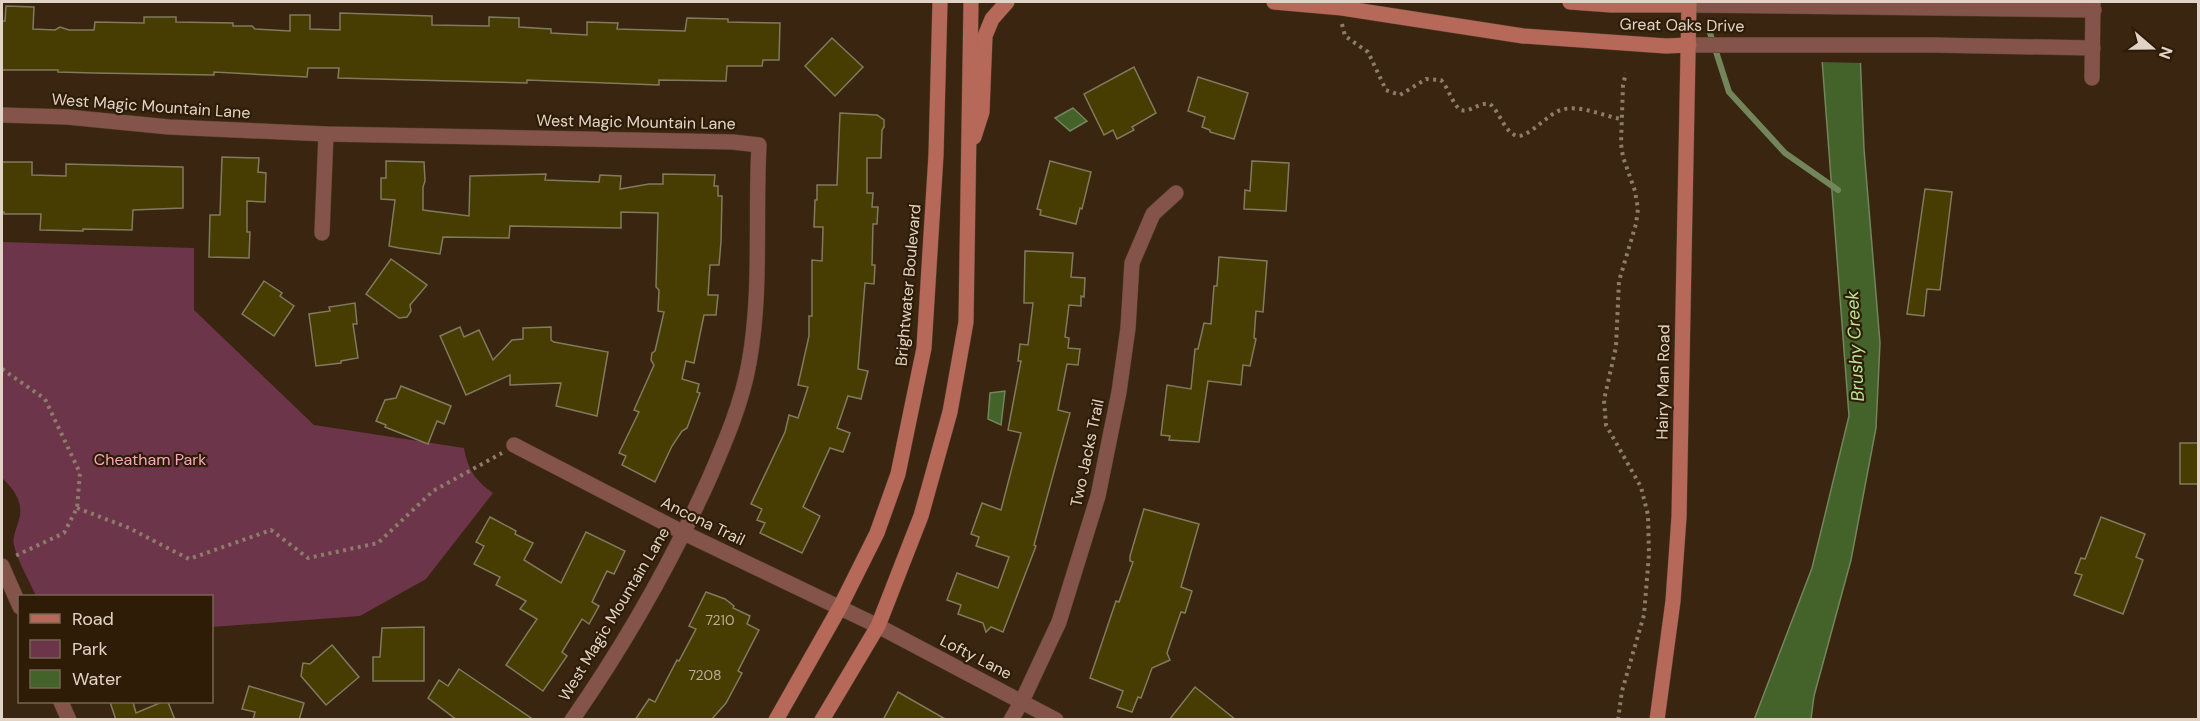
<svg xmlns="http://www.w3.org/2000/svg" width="2200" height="721" viewBox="0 0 2200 721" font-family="'DM Sans',sans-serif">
	<rect width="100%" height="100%" fill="#392510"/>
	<path fill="#6d3549" d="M2,242l192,6v62l120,115 150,23c4,22 11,32 29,45l-67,86 -66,37 -148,11v-31h-176c-7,-16 -18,-34 -22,-51 -2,-7 2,-15 4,-22 7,-19 -3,-33 -16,-45z"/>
	<g fill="#44632b" stroke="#73855a" stroke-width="1.5">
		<polygon points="1820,33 1860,52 1864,149 1880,343 1876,428 1851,560 1814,696 1811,719 1754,720 1812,568 1849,416"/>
		<polygon points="1073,108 1087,121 1070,131 1055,118"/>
		<polygon points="1005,391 1001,425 988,419 990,393"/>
	</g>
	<polygon fill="#392510" points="1867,2 1863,63 1819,62 1817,33 1826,5"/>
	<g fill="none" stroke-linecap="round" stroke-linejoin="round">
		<polyline stroke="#73855a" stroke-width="6" points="1710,33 1729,92 1785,153 1838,190"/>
	</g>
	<g fill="#473d03" stroke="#807b5c" stroke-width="1.5">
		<polygon points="6,6 34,7 33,29 55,30 60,27 69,30 94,30 95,22 144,23 144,17 176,17 176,22 233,23 233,26 252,26 255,29 290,31 290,15 310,15 310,29 340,30 340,13 432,16 432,25 489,26 489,17 519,18 519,27 551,29 551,33 587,35 587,22 618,23 617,29 685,31 687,18 728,19 728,22 780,23 779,60 763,60 762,66 727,66 726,81 659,80 659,85 527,80 527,83 338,78 339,68 308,68 307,77 214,72 214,75 94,73 58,72 58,70 2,70 2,21 5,21"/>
		<polygon points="832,38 863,67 835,96 805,66"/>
		<polygon points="1134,67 1156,113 1132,127 1134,130 1117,139 1113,130 1104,135 1084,94"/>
		<polygon points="1198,77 1248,93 1234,139 1210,132 1210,130 1202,127 1205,117 1188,111"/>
		<polygon points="840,113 877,115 884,120 884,127 882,130 881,158 867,158 867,193 873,193 872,207 878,207 877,224 873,224 872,265 875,265 874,284 865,283 858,369 868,371 861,399 848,396 837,428 850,433 843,452 830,448 803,507 820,516 802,553 760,533 765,523 757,520 762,509 751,504 785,432 789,415 798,418 808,387 798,385 809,336 809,316 812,316 812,260 822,261 823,227 814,227 815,200 817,200 817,185 837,185"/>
		<polygon points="222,157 259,158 258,172 266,173 265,202 247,201 247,232 250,232 249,258 209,257 210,215 220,215"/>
		<polygon points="386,161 424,162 425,181 423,187 423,210 469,216 470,176 546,174 545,180 599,182 600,175 621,176 620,189 649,184 663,184 663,174 715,175 714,186 718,186 718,196 722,196 721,242 719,265 710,265 708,295 718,295 716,315 704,315 694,363 686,361 682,379 699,384 697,392 700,393 687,428 682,431 672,446 655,482 622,465 626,456 619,453 639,412 634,410 654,365 651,360 652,353 655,351 664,312 658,311 659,290 656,287 658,213 621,212 621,228 510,226 509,238 443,237 440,254 399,248 389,246 395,200 381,199 381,178 386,178"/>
		<polygon points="1050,161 1091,172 1082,209 1080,208 1076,224 1040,215 1041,210 1037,209"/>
		<polygon points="1252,161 1289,163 1286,211 1244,209 1245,190 1250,191"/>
		<polygon points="2,162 32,162 32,175 66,176 66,164 183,167 183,208 133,210 132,230 83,229 83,231 40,230 41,214 4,214 4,212 2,212"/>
		<polygon points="1925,189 1952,192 1940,290 1927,289 1924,316 1907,314"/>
		<polygon points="1025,251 1073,253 1071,277 1085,278 1084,297 1081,296 1081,306 1069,305 1065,337 1069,338 1068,348 1080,349 1078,365 1067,364 1058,410 1070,413 1034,545 1036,546 1003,632 991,627 986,632 983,623 958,614 961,605 947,600 957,573 998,588 1009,557 976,546 979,537 971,534 982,503 1001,510 1021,433 1008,430 1021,361 1018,361 1020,344 1028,345 1033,303 1024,303"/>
		<polygon points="1219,257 1267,261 1263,312 1256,311 1254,338 1256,339 1250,366 1243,365 1241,385 1208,381 1199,442 1169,440 1170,436 1161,435 1167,385 1191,389 1195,349 1198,349 1204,323 1211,324 1214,286 1217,286"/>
		<polygon points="391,259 427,285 410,305 411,311 407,317 399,318 366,294"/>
		<polygon points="264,281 282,293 280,296 294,306 274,336 242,314"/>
		<polygon points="355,303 357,324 353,324 358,358 341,361 341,363 316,366 309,314 330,311 329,307"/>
		<polygon points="460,327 464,337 479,330 493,360 512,340 523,339 523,328 551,327 551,340 554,342 608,352 597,416 556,406 561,383 510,385 510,375 466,395 440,336"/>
		<polygon points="401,386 451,406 444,424 437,421 428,444 385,427 386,425 376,421 385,400 396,398"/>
		<rect x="2180" y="443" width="19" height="41"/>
		<polygon points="1144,509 1199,524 1181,587 1192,591 1185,613 1181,612 1167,653 1170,660 1152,668 1141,698 1138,697 1132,712 1117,707 1123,691 1090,678 1116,601 1119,602 1133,562 1130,561 1130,556"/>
		<polygon points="490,517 516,531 515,534 533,543 524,560 561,583 586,532 625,551 614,574 607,571 592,602 599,606 589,624 582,619 562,652 567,656 543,691 506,665 537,619 520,609 526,601 496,585 500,577 474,564 484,546 476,542"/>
		<polygon points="2101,517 2145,534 2136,557 2143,560 2123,614 2074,595 2082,575 2075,573 2081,558 2085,559"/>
		<polygon points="706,592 725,599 734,606 733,608 750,616 747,624 759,630 738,671 742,673 726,703 711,720 635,720 649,699 655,702 677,660 679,661 696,629 689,626"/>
		<polygon points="424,627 424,681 373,681 373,657 380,657 382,628"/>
		<polygon points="332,645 359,677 326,705 301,676 303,663 310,664"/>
		<polygon points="459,669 534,720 457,720 428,698 439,680 448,686"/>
		<polygon points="249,686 304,703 299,720 253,720 255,712 242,709"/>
		<polygon points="1195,687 1236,720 1169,720"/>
		<polygon points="898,692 947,720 883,720"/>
		<polygon points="110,702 133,702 136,713 162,702 168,702 175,720 116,720"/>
	</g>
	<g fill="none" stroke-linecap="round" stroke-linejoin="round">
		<defs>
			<g id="street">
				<polyline points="1689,5 2094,10"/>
				<polyline points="1689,45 1932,45 2093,48"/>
				<polyline points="2092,78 2093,2"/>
				<path d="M2,115l65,2 102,10 157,7 407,8 26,3c-4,73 3,146 -10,218 -7,40 -24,79 -40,116 -38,84 -84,165 -137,241"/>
				<polyline points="322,233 326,134"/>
				<polyline points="514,445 684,533 878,626 1056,720"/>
				<polyline points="2,566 20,607"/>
				<polyline points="61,702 69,720"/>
				<polyline points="1011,720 1022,701 1059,622 1098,496 1119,392 1128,328 1132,263 1153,214 1176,193"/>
			</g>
			<g id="secondary">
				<polyline points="1274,2 1342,8 1523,36 1666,46 1689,45"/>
				<polyline points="1570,2 1611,5 1689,5"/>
				<polyline points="974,137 982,112 985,36 992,19 1007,2"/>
				<polyline points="776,720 840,607 877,533 898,474 924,348 936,155 940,2"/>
				<polyline points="822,720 878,626 921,516 950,412 966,322 971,2"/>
				<polyline points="1657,720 1673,601 1679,517 1689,2"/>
			</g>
		</defs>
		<use href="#street" stroke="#54412d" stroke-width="16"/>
		<use href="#secondary" stroke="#54412d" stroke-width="16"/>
		<g stroke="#8d7c6b" stroke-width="4" stroke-dasharray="3 4.5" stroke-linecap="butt">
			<path d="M1342,24l3,12 23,16 18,38 14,5 26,-16 15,1c8,9 10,21 19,30 11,3 18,-8 30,-6 10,8 14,28 27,32 11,2 32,-23 44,-26 18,-6 42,6 60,9"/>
			<polyline points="2,369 45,399 80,473 77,508 64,533 15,556"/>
			<polyline points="77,508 129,528 189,559 271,530 308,558 378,543 433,491 502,453"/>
			<polyline points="1618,720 1622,691 1644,615 1649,554 1648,515 1641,487 1606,425 1604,400 1616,347 1619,281 1636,224 1638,209 1635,191 1623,157 1621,144 1623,85 1626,73"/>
		</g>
		<use href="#street" stroke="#845349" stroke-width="15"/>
		<use href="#secondary" stroke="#b66958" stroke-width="15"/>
	</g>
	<g text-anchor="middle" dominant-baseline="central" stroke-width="4.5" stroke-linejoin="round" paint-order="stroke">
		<g font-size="14" fill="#baae96">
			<text x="720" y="620">7210</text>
			<text x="705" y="675">7208</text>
		</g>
		<g font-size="16" fill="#e1d4c7" stroke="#2f1c07">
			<text transform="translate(1682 25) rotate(1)">Great Oaks Drive</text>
			<text transform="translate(151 106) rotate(4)">West Magic Mountain Lane</text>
			<text transform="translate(636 122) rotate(1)">West Magic Mountain Lane</text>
			<text transform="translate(908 285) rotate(-85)">Brightwater Boulevard</text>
			<text transform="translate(1663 382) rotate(-89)">Hairy Man Road</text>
			<text transform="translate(1087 453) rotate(-78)">Two Jacks Trail</text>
			<text transform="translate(703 521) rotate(26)">Ancona Trail</text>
			<text transform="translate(614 614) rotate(-59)">West Magic Mountain Lane</text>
			<text transform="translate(976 657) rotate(27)">Lofty Lane</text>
		</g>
		<g font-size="16" fill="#f7a8c1" stroke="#2f1c07">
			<text x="150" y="459">Cheatham Park</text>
		</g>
		<g font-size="18" font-style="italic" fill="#b6e793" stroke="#2f1c07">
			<text transform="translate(1855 346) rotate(-93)">Brushy Creek</text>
		</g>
	</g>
	<rect width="2200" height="721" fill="none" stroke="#e1d4c7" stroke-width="6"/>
	<rect x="18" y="595" width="195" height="108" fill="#2f1c07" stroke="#766654" stroke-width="1.5"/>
	<rect x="30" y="614" width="30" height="9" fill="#b66958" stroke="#766654" stroke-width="1.5"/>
	<text x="72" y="625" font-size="18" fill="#e1d4c7">Road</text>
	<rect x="30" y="640" width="30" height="18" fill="#6d3549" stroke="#766654" stroke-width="1.5"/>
	<text x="72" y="655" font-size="18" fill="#e1d4c7">Park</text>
	<rect x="30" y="670" width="30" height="18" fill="#44632b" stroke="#766654" stroke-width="1.5"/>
	<text x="72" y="685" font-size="18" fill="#e1d4c7">Water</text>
	<g transform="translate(2152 48) rotate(110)" stroke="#2f1c07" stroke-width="4.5" paint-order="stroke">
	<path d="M0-4.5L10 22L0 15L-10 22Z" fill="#e1d4c7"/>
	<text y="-9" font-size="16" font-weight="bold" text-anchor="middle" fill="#e1d4c7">N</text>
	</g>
</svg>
